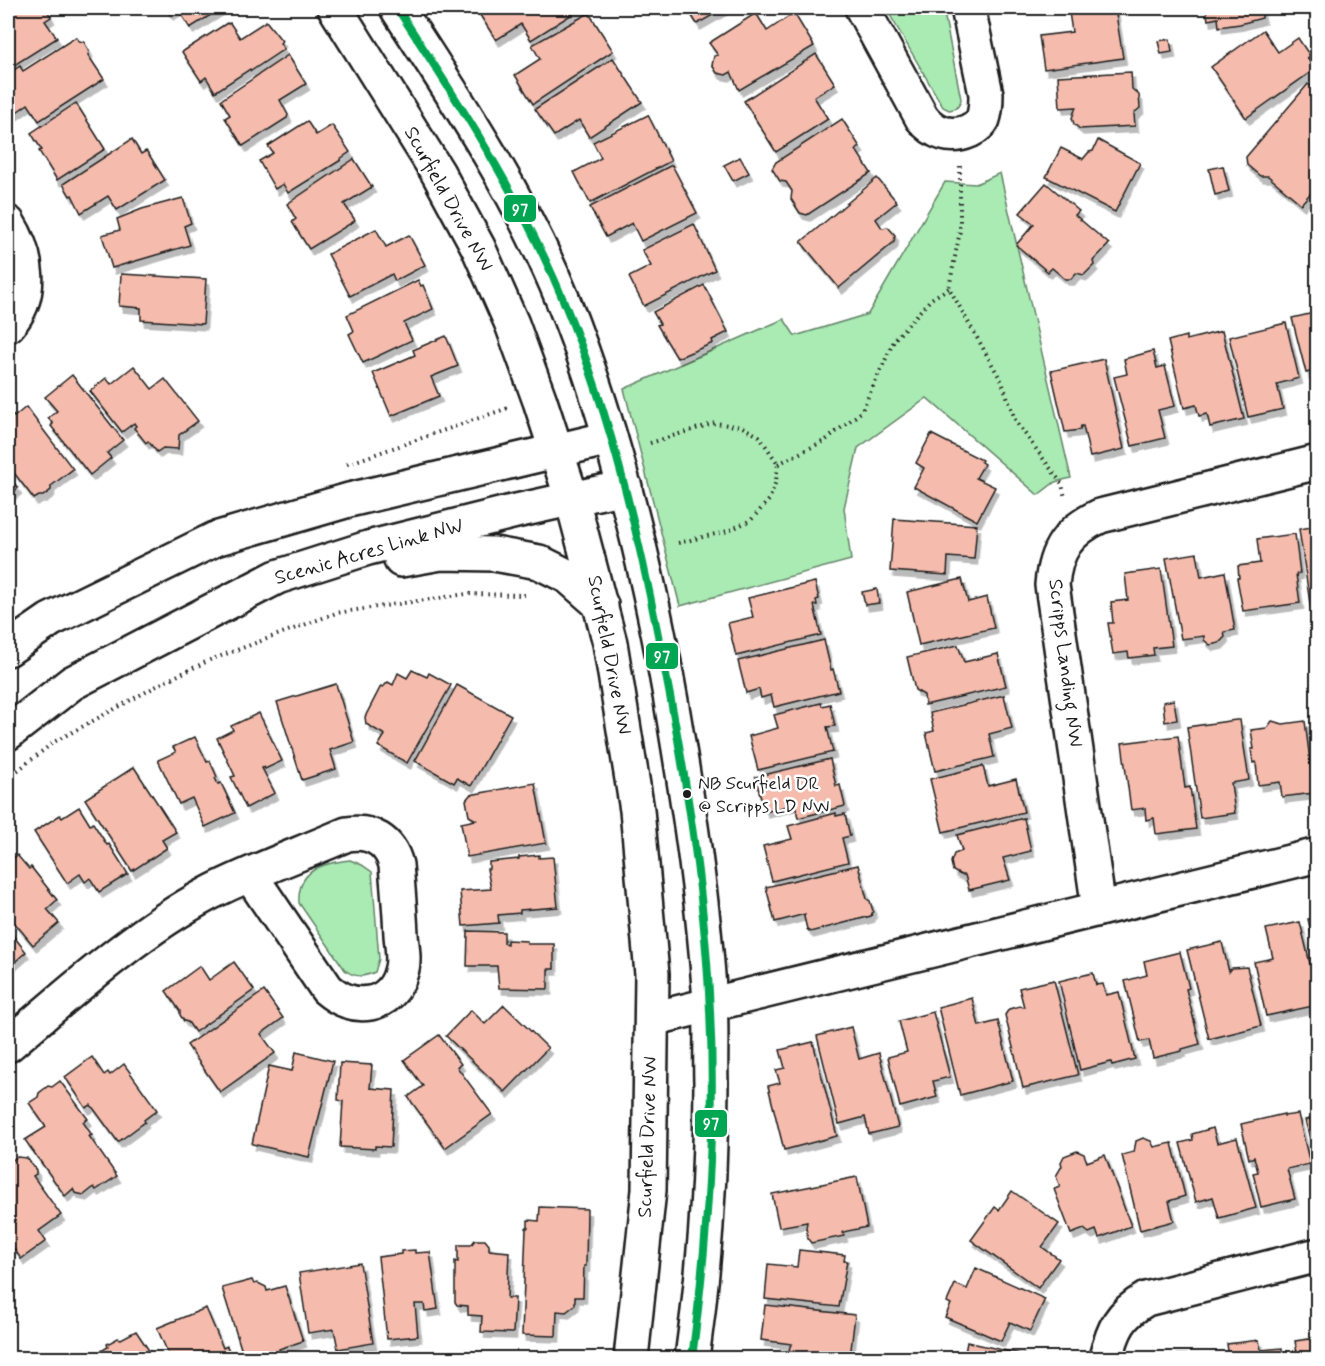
<svg xmlns="http://www.w3.org/2000/svg" width="1325" height="1366" viewBox="0 0 1325 1366" font-family="Mynerve,sans-serif">
	<defs>
		<filter id="shadow"><feDropShadow dx="3.5" dy="6" stdDeviation="0" flood-color="#0004"/></filter>
	</defs>
	<rect width="100%" height="100%" fill="#fff"/>
	<filter id="ink" filterUnits="userSpaceOnUse"><feTurbulence type="fractalNoise" baseFrequency=".0167" numOctaves="2"/><feDisplacementMap in="SourceGraphic" scale="12" xChannelSelector="R" yChannelSelector="G"/><feConvolveMatrix kernelMatrix="1 2 1 2 8 2 1 2 1" color-interpolation-filters="sRGB"/></filter>
	<g filter="url(#ink)">
		<g fill="#aaeab3" stroke="#638368" stroke-width="1.5">
			<path d="M886,8h57l18,91c-1,8 -5,10 -12,11l-6,-3z"/>
			<polygon points="1000,173 1071,478 1055,482 1038,495 927,398 858,448 844,508 851,560 680,606 624,389 784,319 795,336 868,314 945,182 976,184"/>
			<path d="M350,860l12,5 10,7 7,87 -4,13c-11,5 -20,6 -30,-2l-46,-67c-2,-33 23,-40 51,-43z"/>
		</g>
		<g fill="#f5bcad" stroke="#1c1c1c" stroke-width="1.5" filter="url(#shadow)">
			<polygon points="16,8 46,8 51,17 45,21 57,38 8,69 8,13"/>
			<polygon points="165,8 222,8 190,28 178,9 170,14"/>
			<polygon points="485,8 582,8 531,40 521,24 496,40 478,12"/>
			<polygon points="687,8 725,8 697,24"/>
			<polygon points="1101,8 1115,8 1123,58 1044,69 1039,36 1072,32 1069,12"/>
			<polygon points="1206,8 1261,8 1262,16 1262,18 1240,24 1219,27 1218,18 1208,20"/>
			<polygon points="589,13 613,51 533,104 515,75 540,59 532,45"/>
			<polygon points="756,13 767,31 794,13 814,46 739,90 731,72 726,75 717,73 712,65 714,56 718,55 709,43"/>
			<polygon points="266,21 282,41 280,43 284,49 251,71 250,69 215,92 206,77 201,81 182,52 227,23 228,24 230,23 240,38"/>
			<polygon points="1263,30 1278,52 1298,38 1310,56 1307,58 1315,69 1246,118 1211,67"/>
			<polygon points="76,37 79,41 84,42 89,51 88,55 104,79 39,121 28,104 8,118 8,74 20,66 23,71"/>
			<polygon points="1170,39 1172,52 1161,54 1158,41"/>
			<polygon points="816,54 835,84 814,97 828,119 776,152 744,101"/>
			<polygon points="288,55 306,84 280,100 288,115 287,118 243,146 225,118 230,115 221,100"/>
			<polygon points="613,58 642,102 589,137 579,120 554,136 535,109"/>
			<polygon points="1131,72 1132,89 1139,95 1140,108 1134,113 1135,126 1080,129 1074,124 1072,118 1076,107 1060,108 1058,76"/>
			<polygon points="1308,84 1318,91 1318,133 1316,135 1318,137 1318,185 1301,204 1268,176 1260,176 1247,165 1246,157"/>
			<polygon points="76,103 105,149 57,180 39,151 42,150 31,133"/>
			<polygon points="648,115 671,161 590,203 574,172 601,158 593,142"/>
			<polygon points="842,119 860,147 856,150 871,173 807,215 800,213 791,199 792,191 786,182 780,181 772,169 776,162"/>
			<polygon points="307,121 316,135 332,125 350,152 340,159 341,160 288,193 283,184 275,189 259,161 273,153 268,146"/>
			<polygon points="132,139 141,154 146,151 148,153 165,180 117,210 108,196 81,213 72,195 70,196 63,184"/>
			<polygon points="1098,140 1140,163 1115,212 1046,177 1061,148 1083,159 1089,152 1093,151"/>
			<polygon points="740,157 749,173 733,181 724,165"/>
			<polygon points="354,159 372,187 344,204 355,220 353,222 309,249 292,222 296,219 287,204"/>
			<polygon points="672,165 697,213 641,241 632,223 606,237 590,207"/>
			<polygon points="1223,166 1229,191 1215,195 1209,169"/>
			<polygon points="877,178 897,202 876,219 882,228 888,227 895,235 894,242 839,288 801,242"/>
			<polygon points="1046,183 1079,211 1075,215 1109,244 1093,261 1094,265 1084,275 1076,273 1071,279 1065,279 1052,268 1048,272 1016,245 1034,224 1020,213"/>
			<polygon points="183,198 191,223 184,226 190,245 112,268 102,235 120,230 117,219 142,209"/>
			<polygon points="694,224 715,270 644,306 629,277 651,266 642,250"/>
			<polygon points="376,229 386,247 409,235 425,265 395,281 392,274 350,296 328,254"/>
			<polygon points="121,274 206,279 203,324 141,320 141,308 119,306"/>
			<polygon points="418,280 421,286 423,285 433,309 404,323 412,340 363,363 349,334 354,331 347,315"/>
			<polygon points="704,285 728,332 712,340 713,343 677,358 657,325 660,324 653,312"/>
			<polygon points="1318,312 1318,370 1306,373 1292,318"/>
			<polygon points="1286,323 1299,378 1277,384 1283,409 1248,417 1229,337"/>
			<polygon points="1222,331 1244,419 1210,427 1207,414 1199,416 1196,405 1184,408 1168,341 1186,336 1186,340"/>
			<polygon points="446,336 458,366 431,377 439,396 391,416 373,373 415,355 413,350"/>
			<polygon points="1153,351 1157,368 1165,366 1175,406 1158,410 1165,438 1132,446 1114,377 1127,374 1124,359"/>
			<polygon points="1104,359 1124,449 1090,457 1083,426 1081,426 1080,430 1065,432 1051,371"/>
			<polygon points="134,366 152,389 165,379 198,421 179,435 178,449 163,448 157,452 148,441 146,443 134,428 136,426 134,423 122,432 90,391 106,378 111,384"/>
			<polygon points="72,375 123,440 107,453 111,458 90,475 51,426 53,424 48,418 57,411 45,397"/>
			<polygon points="26,407 73,469 51,486 51,490 43,496 39,496 34,499 8,465 8,408 14,417"/>
			<polygon points="931,434 982,460 981,462 984,464 976,478 995,487 977,521 914,487 924,468 916,463"/>
			<polygon points="8,475 18,488 8,496"/>
			<polygon points="894,519 977,525 974,559 948,557 947,575 890,571"/>
			<polygon points="1318,526 1318,617 1312,617 1299,529"/>
			<polygon points="1295,534 1300,573 1296,574 1300,603 1243,611 1237,578 1239,578 1238,566 1260,563 1257,539"/>
			<polygon points="1197,553 1201,577 1225,572 1235,630 1224,632 1225,637 1219,643 1210,645 1204,640 1204,636 1181,639 1166,558"/>
			<polygon points="1161,569 1172,646 1153,648 1154,655 1129,658 1128,652 1113,654 1108,623 1113,623 1111,602 1128,600 1125,574"/>
			<polygon points="962,579 968,602 987,597 994,628 919,645 907,592"/>
			<polygon points="815,582 819,599 816,600 817,605 814,605 821,635 736,656 728,623 753,617 748,598"/>
			<polygon points="877,589 879,603 865,605 862,592"/>
			<polygon points="824,640 831,670 833,669 839,691 774,707 771,695 761,698 759,689 746,693 738,661"/>
			<polygon points="958,645 964,662 998,654 1006,686 925,705 924,695 915,690 907,657"/>
			<polygon points="412,670 427,677 429,673 451,685 407,763 378,746 385,735 366,724 365,717 381,686 383,687 388,682 393,685 398,673 407,678"/>
			<polygon points="336,684 354,742 330,750 336,769 302,780 277,702"/>
			<polygon points="457,685 511,715 471,786 457,778 454,783 415,761"/>
			<polygon points="1004,695 1012,728 989,734 994,757 935,771 926,733 934,731 930,713"/>
			<polygon points="1174,700 1177,720 1165,722 1163,702"/>
			<polygon points="821,703 822,706 830,704 835,726 827,727 833,752 758,770 749,736 778,728 774,715"/>
			<polygon points="259,713 282,761 265,769 264,767 262,768 275,793 246,808 231,777 235,776 217,738 233,730 231,726"/>
			<polygon points="1236,720 1240,720 1249,780 1231,783 1235,813 1200,818 1187,727"/>
			<polygon points="1272,721 1283,724 1305,721 1314,793 1282,797 1280,782 1258,785 1256,762 1253,763 1251,749 1254,749 1251,730 1267,728"/>
			<polygon points="1178,736 1185,788 1190,787 1196,829 1156,834 1154,818 1146,820 1145,808 1131,810 1122,743"/>
			<polygon points="195,737 207,762 210,761 217,777 215,778 218,784 221,783 235,813 205,827 192,798 179,804 158,760 176,752 173,747"/>
			<polygon points="830,759 836,786 840,785 845,806 798,818 795,804 765,812 755,777"/>
			<polygon points="983,766 988,786 1016,779 1024,812 943,832 930,779"/>
			<polygon points="134,767 176,832 162,840 167,848 132,871 85,799"/>
			<polygon points="535,783 546,843 467,857 461,823 476,820 469,816 466,800 470,795"/>
			<polygon points="79,807 90,825 93,823 107,845 109,844 128,874 99,892 90,878 85,882 80,874 67,883 34,832 60,815 62,818"/>
			<polygon points="836,813 836,816 845,814 850,836 842,838 848,862 772,881 763,846 792,839 788,826"/>
			<polygon points="1024,818 1031,851 1003,858 1010,880 969,890 965,875 961,875 953,871 951,862 954,854 962,851 957,835"/>
			<polygon points="17,855 29,869 31,867 57,900 47,909 59,923 33,945 9,916 11,914 8,910 8,863"/>
			<polygon points="539,855 539,858 553,857 558,907 520,910 520,913 498,915 499,923 463,926 460,891 491,889 487,869 489,869 489,862 519,859 519,857"/>
			<polygon points="858,865 867,899 870,901 873,911 871,916 810,932 807,929 804,917 805,914 775,922 766,887"/>
			<polygon points="1318,917 1318,961 1308,919"/>
			<polygon points="1300,922 1318,997 1318,1005 1266,1016 1254,962 1273,958 1266,929"/>
			<polygon points="8,929 26,952 8,968"/>
			<polygon points="468,931 504,932 504,943 507,944 507,940 527,941 527,944 554,944 554,969 548,969 548,989 499,988 497,966 467,966"/>
			<polygon points="1222,942 1229,972 1232,968 1247,967 1261,1026 1209,1039 1187,950"/>
			<polygon points="1180,952 1189,988 1186,989 1200,1044 1182,1049 1182,1051 1153,1058 1149,1040 1140,1042 1125,981 1147,975 1144,961"/>
			<polygon points="234,962 254,990 195,1032 188,1022 184,1021 180,1015 180,1011 166,991 200,966 209,980"/>
			<polygon points="1093,973 1096,985 1103,984 1106,995 1119,992 1135,1059 1112,1065 1111,1062 1080,1070 1059,981"/>
			<polygon points="1054,980 1078,1075 1023,1088 1005,1015 1009,1009 1020,1006 1024,1007 1019,988"/>
			<polygon points="264,991 283,1018 261,1034 275,1053 220,1092 187,1045"/>
			<polygon points="972,998 979,1026 998,1021 1013,1081 960,1095 938,1007"/>
			<polygon points="504,1005 548,1048 505,1092 446,1036 471,1010 485,1024"/>
			<polygon points="933,1012 950,1077 933,1081 937,1097 900,1107 888,1057 907,1052 899,1021"/>
			<polygon points="851,1027 859,1059 879,1053 898,1127 869,1134 865,1117 839,1124 817,1036"/>
			<polygon points="439,1035 461,1064 457,1067 492,1114 445,1148 408,1097 423,1086 404,1060"/>
			<polygon points="813,1042 837,1136 784,1150 768,1086 780,1083 776,1070 785,1068 780,1050"/>
			<polygon points="296,1052 333,1061 309,1157 252,1144 269,1066 292,1071"/>
			<polygon points="92,1057 104,1075 108,1072 110,1075 124,1064 157,1110 144,1120 145,1122 118,1142 91,1105 86,1108 65,1077"/>
			<polygon points="340,1063 372,1065 370,1088 394,1090 391,1147 375,1146 375,1149 340,1147 343,1101 338,1100"/>
			<polygon points="60,1081 88,1119 83,1122 92,1135 89,1136 117,1176 96,1190 94,1187 84,1195 75,1193 73,1189 65,1196 25,1140 46,1127 29,1103 38,1097 39,1093 48,1086 52,1087"/>
			<polygon points="1284,1114 1284,1116 1298,1114 1310,1164 1287,1169 1295,1199 1261,1207 1253,1173 1258,1172 1254,1157 1249,1159 1241,1124"/>
			<polygon points="1318,1117 1318,1169 1305,1120"/>
			<polygon points="1213,1128 1217,1143 1237,1138 1256,1208 1219,1218 1213,1197 1196,1202 1180,1143 1193,1140 1192,1134"/>
			<polygon points="1143,1138 1151,1141 1154,1147 1172,1143 1185,1196 1169,1201 1174,1221 1140,1230 1122,1155 1134,1152 1136,1141"/>
			<polygon points="1077,1151 1084,1154 1087,1162 1105,1155 1131,1226 1099,1238 1096,1230 1089,1233 1084,1229 1071,1234 1054,1189 1060,1187 1056,1176 1062,1166 1061,1162 1064,1156"/>
			<polygon points="17,1157 27,1158 36,1170 36,1174 33,1176 61,1215 39,1231 46,1241 21,1259 8,1240 8,1163"/>
			<polygon points="857,1177 867,1227 843,1232 844,1236 811,1243 808,1239 806,1228 807,1222 779,1227 772,1194"/>
			<polygon points="1012,1191 1059,1224 1042,1247 1059,1259 1038,1288 971,1240 995,1207 999,1210"/>
			<polygon points="540,1207 587,1209 586,1266 584,1266 583,1297 575,1297 575,1305 566,1312 557,1311 556,1336 522,1335 526,1228 528,1228 528,1220 539,1221"/>
			<polygon points="475,1240 485,1240 489,1245 489,1250 509,1252 507,1298 515,1298 513,1333 481,1332 482,1316 468,1315 468,1306 457,1305 455,1302 455,1261 458,1262 458,1245 471,1245"/>
			<polygon points="415,1250 415,1253 430,1252 438,1309 425,1311 424,1304 415,1304 418,1336 387,1339 378,1257 401,1254 401,1251"/>
			<polygon points="799,1250 845,1255 844,1261 847,1261 839,1307 765,1299 768,1264 797,1267"/>
			<polygon points="360,1263 373,1343 338,1349 334,1329 308,1333 299,1273"/>
			<polygon points="976,1268 1045,1299 1030,1331 1010,1322 1001,1341 945,1317 951,1304 947,1302 955,1284 967,1289"/>
			<polygon points="252,1280 254,1284 258,1283 266,1287 267,1291 285,1286 303,1341 279,1349 282,1358 244,1358 222,1288"/>
			<polygon points="765,1305 855,1315 850,1358 788,1358 790,1346 792,1344 761,1340"/>
			<polygon points="206,1308 223,1348 227,1346 232,1358 170,1358 157,1328"/>
			<polygon points="1318,1318 1318,1358 1298,1358 1295,1341 1316,1338 1313,1319"/>
			<polygon points="136,1331 154,1358 89,1358 108,1347 107,1344 118,1338 121,1339"/>
			<polygon points="1259,1340 1261,1350 1282,1348 1283,1358 1229,1358 1227,1344"/>
			<polygon points="967,1342 1025,1355 1024,1358 964,1358"/>
			<polygon points="1178,1355 1215,1356 1215,1358 1178,1358"/>
		</g>
		<g fill="none" stroke-linecap="round" stroke-linejoin="round">
			<defs>
				<g id="minor">
					<polyline points="335,8 438,173 478,247 512,324 540,401 572,499 610,643 637,810 652,974 649,1190 631,1358"/>
					<path d="M397,8c60,92 123,187 165,290 52,129 85,267 109,403 17,100 33,202 39,303 2,26 0,52 1,78 0,93 -6,185 -19,276"/>
					<path d="M862,8l60,110c12,15 29,21 47,13 6,-3 11,-6 14,-12 3,-8 3,-17 3,-25l-18,-86"/>
					<path d="M8,223c20,32 27,72 0,102"/>
					<polyline points="401,560 441,553 494,554 539,562 569,577 601,605"/>
					<polyline points="8,649 50,620 215,539 349,500 610,438"/>
					<polyline points="8,733 72,683 277,577 368,548 516,511 625,487"/>
					<path d="M1099,909l-47,-324c3,-35 16,-54 48,-69l218,-54"/>
					<polyline points="652,1019 1318,855"/>
					<path d="M8,1045c63,-53 127,-112 200,-151 44,-23 93,-40 139,-60 24,-4 43,7 49,31 2,23 4,47 5,70 1,12 4,26 0,37 -4,16 -15,28 -31,31 -17,3 -30,-3 -43,-14l-77,-114"/>
					<path d="M1106,1358c7,-29 14,-44 40,-59l172,-44"/>
				</g>
			</defs>
			<use href="#minor" stroke="#1c1c1c" stroke-width="38"/>
			<g stroke="#1c1c1c" stroke-width="4" stroke-dasharray="1.5 4.5" stroke-linecap="butt">
				<polyline points="960,166 960,231 949,288 1002,382 1016,422 1062,484 1065,498"/>
				<polyline points="650,443 715,423 742,427 759,436 778,464 776,481 769,500 751,520 728,531 678,543"/>
				<polyline points="347,464 508,408"/>
				<polyline points="778,464 826,440 861,412 895,339 931,299 949,288"/>
				<polyline points="8,778 54,742 166,681 210,660 336,613 466,594 525,595"/>
			</g>
			<use href="#minor" stroke="#fff" stroke-width="33"/>
			<defs>
				<path id="bus-1" d="M397,8c53,81 107,163 148,251 54,115 86,241 111,366 26,126 48,256 54,386 6,115 -3,233 -18,347"/>
			</defs>
			<use href="#bus-1" stroke="#fff" stroke-width="12"/>
			<use href="#bus-1" stroke="#00a651" stroke-width="8"/>
		</g>
	</g>
	<circle fill="#1c1c1c" stroke="#fff" stroke-width="2" cx="687" cy="794" r="5"/>
	<g text-anchor="middle" dominant-baseline="central" stroke-width="5" stroke-linejoin="round" paint-order="stroke">
		<g font-size="18" fill="#1c1c1c" stroke="#fff" text-anchor="start">
			<text x="698" y="784">NB Scurfield DR<tspan x="698" dy="23">@ Scripps LD NW</tspan></text>
		</g>
		<g font-size="20" fill="#1c1c1c" stroke="#fff">
			<text transform="translate(448 199) rotate(61)">Scurfield Drive NW</text>
			<text transform="translate(369 552) rotate(-16)">Scenic Acres Link NW</text>
			<text transform="translate(609 655) rotate(79)">Scurfield Drive NW</text>
			<text transform="translate(1065 663) rotate(83)">Scripps Landing NW</text>
			<text transform="translate(648 1137) rotate(-88)">Scurfield Drive NW</text>
		</g>
	</g>
	<g stroke="#fff" stroke-width="2">
		<rect x="503" y="194" width="34" height="29" rx="6" fill="#00a651"/>
		<rect x="645" y="642" width="34" height="28" rx="6" fill="#00a651"/>
		<rect x="694" y="1109" width="34" height="29" rx="6" fill="#00a651"/>
	</g>
	<g font-size="16" text-anchor="middle" font-weight="bold" fill="#fff">
		<text x="520" y="215">97</text>
		<text x="662" y="662">97</text>
		<text x="711" y="1129">97</text>
	</g>
	<rect width="1325" height="1366" fill="none" stroke="#fff" stroke-width="30"/>
	<rect x="15" y="15" width="1295" height="1336" fill="none" stroke="#1c1c1c" stroke-width="2" filter="url(#ink)"/>
</svg>
